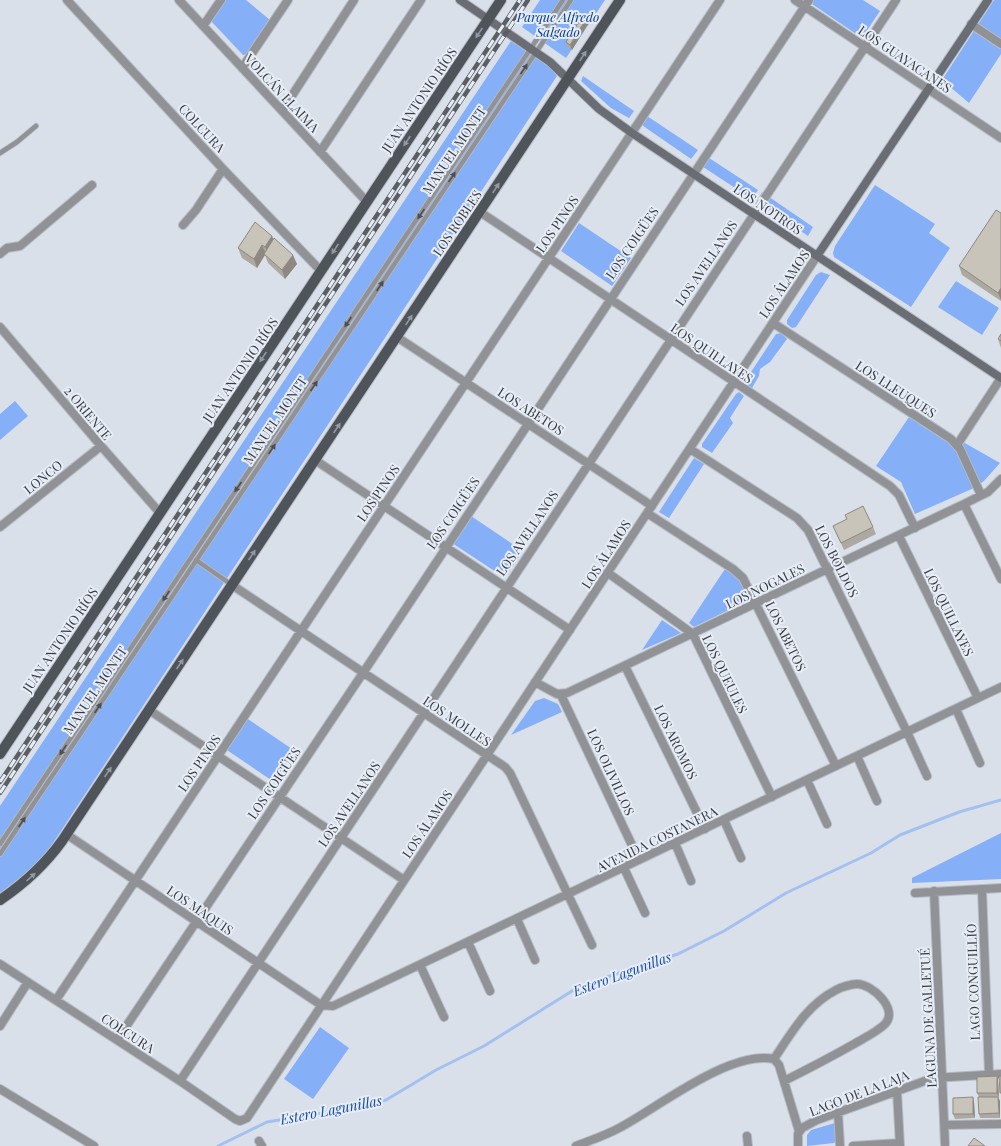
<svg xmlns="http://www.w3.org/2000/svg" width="1001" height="1146" font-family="'Playfair Display',serif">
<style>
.green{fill:#85aff7}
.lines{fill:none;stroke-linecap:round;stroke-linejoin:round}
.stream{stroke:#a3c0ef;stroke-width:3}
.lane-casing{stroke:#b6bbc4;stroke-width:6}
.street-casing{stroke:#b6bbc4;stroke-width:10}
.secondary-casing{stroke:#b6bbc4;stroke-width:10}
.primary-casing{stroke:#b6bbc4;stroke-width:12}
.lane{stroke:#909296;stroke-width:4.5}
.street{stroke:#909296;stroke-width:8}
.secondary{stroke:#6a6d73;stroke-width:8}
.primary{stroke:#4f535a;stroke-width:10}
.rail-casing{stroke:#5b5e63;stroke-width:4.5}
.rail{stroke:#e7edf7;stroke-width:3;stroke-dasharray:9;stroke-linecap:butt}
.wall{fill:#ada9a0}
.shaded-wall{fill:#8d8982}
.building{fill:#c9c4ba;stroke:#8d8982}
.oneway{fill:#9398a1}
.oneway2{fill:#4d4f53}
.labels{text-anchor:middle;stroke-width:4;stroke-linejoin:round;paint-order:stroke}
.park-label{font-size:13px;font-style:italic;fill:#043b92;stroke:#e7edf7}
.street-label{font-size:13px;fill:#37393d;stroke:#e7edf7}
.water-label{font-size:14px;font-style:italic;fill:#174ca5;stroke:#e7edf7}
</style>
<rect width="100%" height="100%" fill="#dae0ea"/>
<path class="green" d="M 223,0 L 246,0 L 270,20 L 248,54 L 243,55 L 210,20 Z
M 540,0 L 605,0 L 566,58 L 522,27 Z
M 814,0 L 863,0 L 880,11 L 862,38 L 812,4 Z
M 994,0 L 1001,0 L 1001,54 L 969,103 L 942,80 Z
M 511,41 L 549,66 L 557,76 L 53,843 L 35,866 L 0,893 L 0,806 Z
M 583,76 L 634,111 L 629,118 L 611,108 L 581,81 Z
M 641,112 L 698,150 L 691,159 L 636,121 Z
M 703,154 L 758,190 L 752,199 L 697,163 Z
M 875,185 L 935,224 L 929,233 L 950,248 L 911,307 L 834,257 L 833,253 L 835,246 Z
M 762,192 L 813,227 L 808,236 L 757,201 Z
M 579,223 L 631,258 L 612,286 L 561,251 Z
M 821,272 L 830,275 L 796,327 L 792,328 L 787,324 L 787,320 L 816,275 Z
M 956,281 L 999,308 L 982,335 L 938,307 Z
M 781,333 L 787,339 L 770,362 L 760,369 L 759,376 L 752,388 L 746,384 L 747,378 L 776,334 Z
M 739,392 L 744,396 L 730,418 L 733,423 L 712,453 L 702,447 L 702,444 L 736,394 Z
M 15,401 L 28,416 L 0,440 L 0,414 Z
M 911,414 L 955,446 L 963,442 L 1000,463 L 984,481 L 974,488 L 915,514 L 901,482 L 876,466 Z
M 694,458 L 704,464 L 669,518 L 659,512 Z
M 471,516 L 523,551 L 505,578 L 452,543 Z
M 725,569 L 736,576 L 751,599 L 694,627 L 689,623 Z
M 662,620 L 681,633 L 642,650 Z
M 544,698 L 558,704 L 562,712 L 511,735 L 535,701 Z
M 242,715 L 295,751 L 274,782 L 221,746 Z
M 1001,833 L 1001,879 L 912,883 L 912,878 Z
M 320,1027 L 349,1048 L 313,1099 L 284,1079 Z
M 835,1123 L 836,1141 L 834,1143 L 807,1146 L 807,1135 L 811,1130 Z"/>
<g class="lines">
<path class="stream" d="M 218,1146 L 267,1122 L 335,1111 L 386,1100 L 436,1070 L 484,1046 L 572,991 L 610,976 L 678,954 L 724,931 L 786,893 L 871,853 L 900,835 L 959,812 L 1001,800"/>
<g class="lane-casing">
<path id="lane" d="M 0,153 L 17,142 L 36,126
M 196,560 L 232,585
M 0,844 L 563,0
M 0,854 L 571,0"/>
</g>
<g class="street-casing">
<path id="street" d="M 67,0 L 223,169 L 321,271
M 179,0 L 367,202
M 795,0 L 1001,138
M 971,24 L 1001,44
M 203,26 L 221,0
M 242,68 L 288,0
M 282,111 L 354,0
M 320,152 L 421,0
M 480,212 L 890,486 L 899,495 L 915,528
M 183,225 L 196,210 L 223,169
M 0,254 L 7,248 L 20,246 L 92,185
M 773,323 L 951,439 L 960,449 L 981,495
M 0,327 L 101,446 L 160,513
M 397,337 L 652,506
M 957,445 L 1001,378
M 690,449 L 797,518 L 808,530 L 907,732 L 927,776
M 315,460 L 570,630
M 964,504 L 1001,579
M 647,513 L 733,569 L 743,578 L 836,766
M 0,527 L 101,446
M 899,536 L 978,698
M 608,573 L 693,634 L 772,797
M 232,585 L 505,767 L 510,773 L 592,945
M 625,666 L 705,829
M 535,682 L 557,694 L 567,693 L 964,504 L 988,492 L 1001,479
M 561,695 L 639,860
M 956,709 L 980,763
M 149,710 L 404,880
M 857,756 L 877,801
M 807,780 L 827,824
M 724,820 L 741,858
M 66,834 L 321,1005 L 333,1006 L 1001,687
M 675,843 L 691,881
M 624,868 L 645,913
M 982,889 L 989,1074
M 934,891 L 945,1144
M 915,893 L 1001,888
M 517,919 L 535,960
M 468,942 L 490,991
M 0,964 L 180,1081 L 235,1119 L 240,1121 L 247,1118 L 817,256
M 420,965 L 444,1017
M 56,1000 L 720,0
M 0,1026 L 28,982
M 117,1040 L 363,673 L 809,0
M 774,1059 C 792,1032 807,1005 836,990 C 841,987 852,984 857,984 C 872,984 899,1009 885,1024 C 877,1032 864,1038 854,1044 C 831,1057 808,1069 784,1081
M 180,1081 L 896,0
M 0,1089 L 94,1146
M 897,1091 L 900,1146
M 838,1112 L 840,1146
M 945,1125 L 1001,1124
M 747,1136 L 748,1146
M 259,1141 L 262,1146
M 576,1146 C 591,1140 607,1135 621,1127 C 660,1106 730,1050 774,1059 L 779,1065 L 799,1131
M 798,1146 L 798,1134 L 802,1128 L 817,1120 L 933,1078 L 1001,1074
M 853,1146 L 899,1143"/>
</g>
<g class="secondary-casing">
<path id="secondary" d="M 460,0 L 550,62 L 599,109 L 632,133 L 1001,378
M 817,256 L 988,0"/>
</g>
<g class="primary-casing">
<path id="primary" d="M 0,754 L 501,0
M 0,900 C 25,883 44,866 62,841 L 620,0"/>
</g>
<use href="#lane" class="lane"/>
<use href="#street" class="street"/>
<use href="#secondary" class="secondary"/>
<use href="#primary" class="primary"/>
<g class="rail-casing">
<path id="rail" d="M 0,782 L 520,0
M 0,793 L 528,0"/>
</g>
<use href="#rail" class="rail"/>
</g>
<path class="wall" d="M 590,21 L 572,50 L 567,47 L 566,42 Z
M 1001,213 L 1001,301 L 962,275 L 959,266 Z
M 274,239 L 297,264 L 285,279 L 268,263 L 265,255 L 257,268 L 242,258 L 238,248 Z
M 1001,334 L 1001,348 L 998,339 Z
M 845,515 L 873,527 L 876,534 L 844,550 L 833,526 L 847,520 Z
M 997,1076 L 998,1081 L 999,1097 L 998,1097 L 1000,1101 L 1000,1118 L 980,1118 L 979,1114 L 979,1097 L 977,1093 Z
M 973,1097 L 974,1102 L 975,1118 L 955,1119 L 953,1114 Z"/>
<path class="shaded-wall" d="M 588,16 L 590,21 L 572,50 L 570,45 Z
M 272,236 L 276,245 L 269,256 L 265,247 Z
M 262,245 L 266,254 L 264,254 L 265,255 L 257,268 L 254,259 Z
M 293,255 L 297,264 L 285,279 L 282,270 Z
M 1001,288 L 1001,300 L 998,293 Z
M 997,1076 L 998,1081 L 999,1097 L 997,1093 Z
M 973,1097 L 974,1102 L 975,1118 L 973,1114 Z
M 998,1097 L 1000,1101 L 1000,1118 L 999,1113 Z"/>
<path class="building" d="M 584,14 L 588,16 L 570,45 L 566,42 Z
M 996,210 L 1001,213 L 1001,288 L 998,293 L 959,266 Z
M 255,222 L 272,236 L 265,247 L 262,245 L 254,259 L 238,248 Z
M 274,238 L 293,255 L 282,270 L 264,254 Z
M 1001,334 L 1001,341 L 998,339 Z
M 863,506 L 873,527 L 841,543 L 833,526 L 847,519 L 845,515 Z
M 997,1076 L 997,1093 L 977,1093 L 977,1077 Z
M 999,1076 L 1001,1076 L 1001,1093 L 1000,1093 Z
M 973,1097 L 973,1114 L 953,1114 L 953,1098 Z
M 978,1097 L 998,1097 L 999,1113 L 979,1114 Z
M 974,1138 L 985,1146 L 968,1146 Z"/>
<defs><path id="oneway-solid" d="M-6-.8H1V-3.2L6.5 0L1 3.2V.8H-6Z"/></defs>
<g class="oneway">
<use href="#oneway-solid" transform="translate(479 33) rotate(124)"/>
<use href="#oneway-solid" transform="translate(583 56) rotate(-57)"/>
<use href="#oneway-solid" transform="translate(407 141) rotate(124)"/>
<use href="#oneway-solid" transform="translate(496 188) rotate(-57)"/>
<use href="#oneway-solid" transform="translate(335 249) rotate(124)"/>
<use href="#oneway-solid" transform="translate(409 320) rotate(-56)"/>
<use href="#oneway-solid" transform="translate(263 357) rotate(124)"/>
<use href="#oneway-solid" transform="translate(337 428) rotate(-56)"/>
<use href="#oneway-solid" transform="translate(252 555) rotate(-56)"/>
<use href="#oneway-solid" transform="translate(180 664) rotate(-56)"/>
<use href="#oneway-solid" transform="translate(108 772) rotate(-56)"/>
<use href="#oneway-solid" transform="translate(31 877) rotate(-42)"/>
</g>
<g class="oneway2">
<use href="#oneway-solid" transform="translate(524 69) rotate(-56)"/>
<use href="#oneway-solid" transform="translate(452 177) rotate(-56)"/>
<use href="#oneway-solid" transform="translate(421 214) rotate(124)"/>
<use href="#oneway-solid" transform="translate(380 286) rotate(-56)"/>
<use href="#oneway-solid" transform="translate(348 322) rotate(124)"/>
<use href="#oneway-solid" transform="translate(314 386) rotate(-56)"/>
<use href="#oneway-solid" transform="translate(272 449) rotate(-56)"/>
<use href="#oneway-solid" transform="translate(238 487) rotate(124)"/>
<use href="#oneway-solid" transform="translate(166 596) rotate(124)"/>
<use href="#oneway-solid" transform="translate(98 708) rotate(-56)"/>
<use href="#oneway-solid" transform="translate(63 750) rotate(124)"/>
<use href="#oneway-solid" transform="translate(22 822) rotate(-56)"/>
</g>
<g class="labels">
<g class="park-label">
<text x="558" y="22">Parque Alfredo<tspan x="558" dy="15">Salgado</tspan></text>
</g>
<g class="street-label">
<text transform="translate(905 59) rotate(34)" y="5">LOS GUAYACANES</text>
<text transform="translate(282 93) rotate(47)" y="5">VOLCÁN LLAIMA</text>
<text transform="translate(419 100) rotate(-56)" y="5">JUAN ANTONIO RÍOS</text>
<text transform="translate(202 128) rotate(47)" y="5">COLCURA</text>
<text transform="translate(454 150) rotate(-56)" y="5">MANUEL MONTT</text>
<text transform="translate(768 209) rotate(34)" y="5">LOS NOTROS</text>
<text transform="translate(457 223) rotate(-56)" y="5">LOS ROBLES</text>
<text transform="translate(557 224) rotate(-56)" y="5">LOS PINOS</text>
<text transform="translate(632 243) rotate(-56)" y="5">LOS COIGÜES</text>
<text transform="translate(706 263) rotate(-56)" y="5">LOS AVELLANOS</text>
<text transform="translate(784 284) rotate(-56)" y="5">LOS ÁLAMOS</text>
<text transform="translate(712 353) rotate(34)" y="5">LOS QUILLAYES</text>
<text transform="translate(240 370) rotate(-56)" y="5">JUAN ANTONIO RÍOS</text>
<text transform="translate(896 389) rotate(33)" y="5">LOS LLEUQUES</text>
<text transform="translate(531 411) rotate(33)" y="5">LOS ABETOS</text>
<text transform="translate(88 413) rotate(50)" y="5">2 ORIENTE</text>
<text transform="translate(275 420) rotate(-56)" y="5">MANUEL MONTT</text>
<text transform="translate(43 477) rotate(-39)" y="5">LONCO</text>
<text transform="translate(378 493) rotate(-56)" y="5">LOS PINOS</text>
<text transform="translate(453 513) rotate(-56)" y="5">LOS COIGÜES</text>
<text transform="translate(527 533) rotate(-56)" y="5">LOS AVELLANOS</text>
<text transform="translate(606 554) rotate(-57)" y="5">LOS ÁLAMOS</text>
<text transform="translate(837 561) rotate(63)" y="5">LOS BOLDOS</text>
<text transform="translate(765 586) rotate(-26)" y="5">LOS NOGALES</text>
<text transform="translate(949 612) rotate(64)" y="5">LOS QUILLAYES</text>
<text transform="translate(786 636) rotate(64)" y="5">LOS ABETOS</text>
<text transform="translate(60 640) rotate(-56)" y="5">JUAN ANTONIO RÍOS</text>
<text transform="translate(725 674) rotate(64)" y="5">LOS QUEULES</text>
<text transform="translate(95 690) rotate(-56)" y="5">MANUEL MONTT</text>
<text transform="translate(457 721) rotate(34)" y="5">LOS MOLLES</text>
<text transform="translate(676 742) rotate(64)" y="5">LOS AROMOS</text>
<text transform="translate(199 763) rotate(-56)" y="5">LOS PINOS</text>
<text transform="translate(611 772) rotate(65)" y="5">LOS OLIVILLOS</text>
<text transform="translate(274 783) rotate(-56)" y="5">LOS COIGÜES</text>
<text transform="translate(349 804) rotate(-56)" y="5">LOS AVELLANOS</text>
<text transform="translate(427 824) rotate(-56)" y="5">LOS ÁLAMOS</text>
<text transform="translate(657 839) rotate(-26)" y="5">AVENIDA COSTANERA</text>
<text transform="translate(200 910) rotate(34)" y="5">LOS MAQUIS</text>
<text transform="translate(973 982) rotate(-92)" y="5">LAGO CONGUILLÍO</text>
<text transform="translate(928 1018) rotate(-93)" y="5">LAGUNA DE GALLETUÉ</text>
<text transform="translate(128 1033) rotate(33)" y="5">COLCURA</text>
<text transform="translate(859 1093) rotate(-21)" y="5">LAGO DE LA LAJA</text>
</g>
<g class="water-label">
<text transform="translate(622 974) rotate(-20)" y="5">Estero Lagunillas</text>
<text transform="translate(331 1110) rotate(-11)" y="5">Estero Lagunillas</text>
</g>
</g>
</svg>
